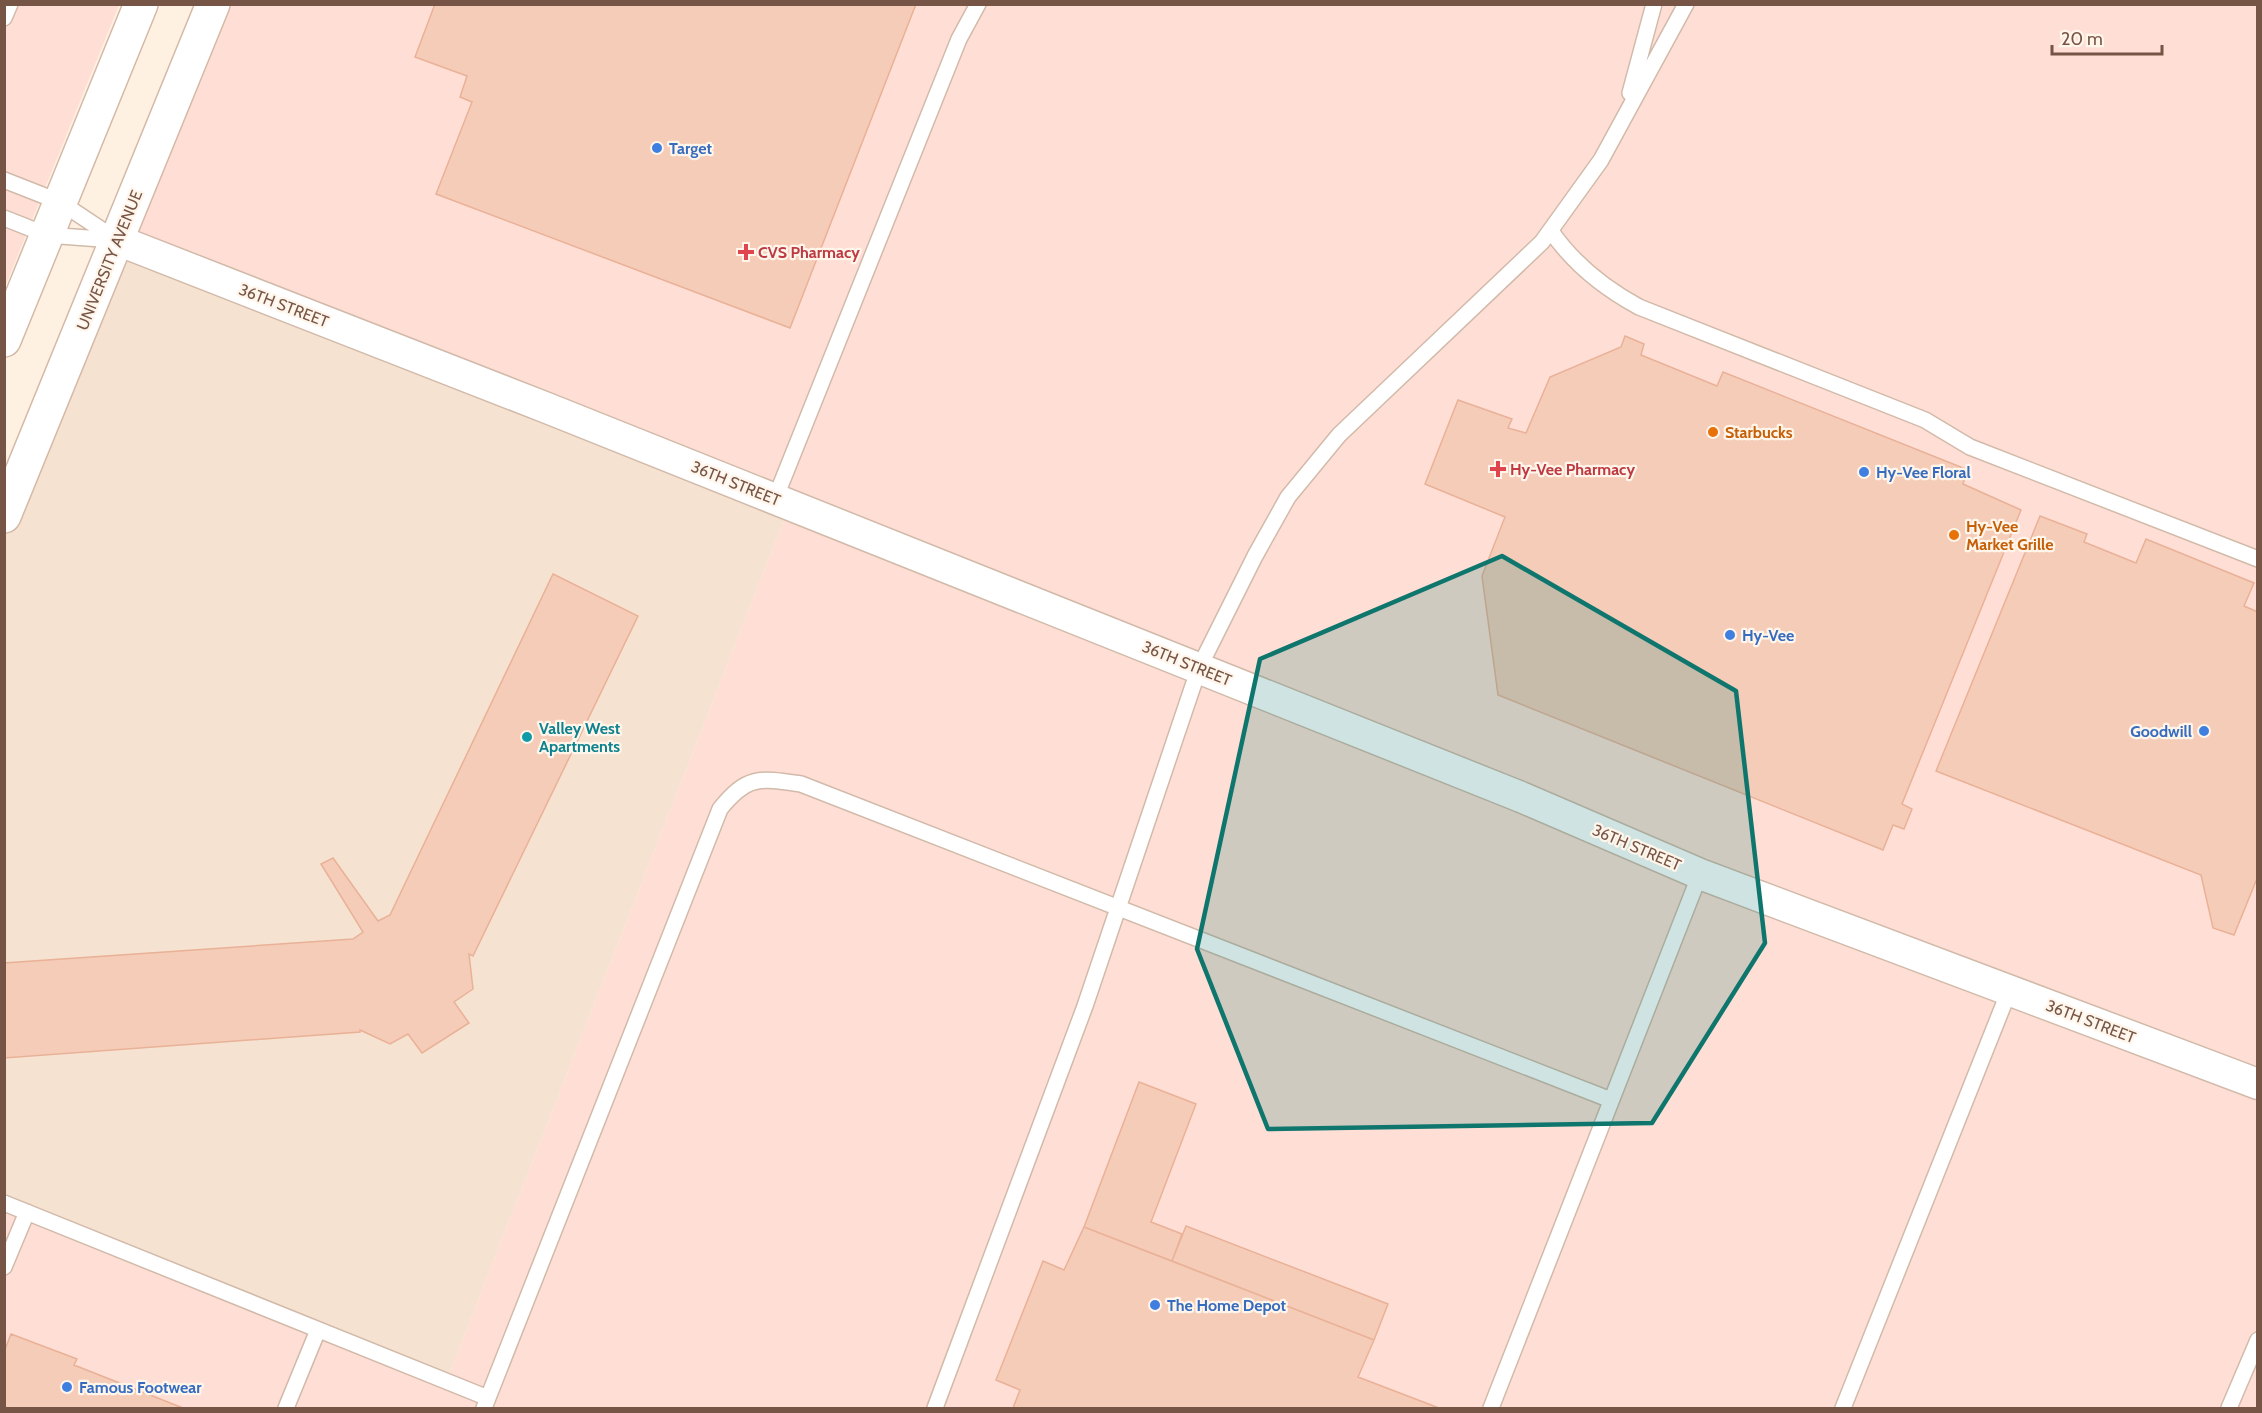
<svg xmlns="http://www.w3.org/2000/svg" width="2262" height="1413" font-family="Cabin,sans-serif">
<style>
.residential{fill:#f6e2d0}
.commercial{fill:#ffdfd5}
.building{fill:#f5ccb8;stroke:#e9b197;stroke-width:1.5}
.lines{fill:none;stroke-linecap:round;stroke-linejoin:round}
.lane-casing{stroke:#d2baaa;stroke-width:18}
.street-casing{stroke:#d2baaa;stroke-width:33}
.secondary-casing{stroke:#d5b9a7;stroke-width:36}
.lane{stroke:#fff;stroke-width:15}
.street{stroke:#fff;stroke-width:30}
.secondary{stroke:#fff;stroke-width:33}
.marked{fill:#0f766e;fill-opacity:0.2;stroke:#0f766e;stroke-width:4.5;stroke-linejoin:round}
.shop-dot{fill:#3f7fe0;stroke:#fff5ea;stroke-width:2}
.health-dot{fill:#e0444e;stroke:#fff5ea;stroke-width:2}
.food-dot{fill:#e8710a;stroke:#fff5ea;stroke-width:2}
.culture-dot{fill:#0f9aa8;stroke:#fff5ea;stroke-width:2}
.labels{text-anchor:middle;stroke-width:4.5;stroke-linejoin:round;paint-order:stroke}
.shop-label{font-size:16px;font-weight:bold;fill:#366cbe;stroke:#fff5ea;text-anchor:start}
.health-label{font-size:16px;font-weight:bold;fill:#be3a42;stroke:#fff5ea;text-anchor:start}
.street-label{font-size:16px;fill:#775546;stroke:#fff5ea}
.food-label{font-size:16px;font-weight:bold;fill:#c56008;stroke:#fff5ea;text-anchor:start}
.culture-label{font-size:16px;font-weight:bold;fill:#0d838f;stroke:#fff5ea;text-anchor:start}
</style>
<rect width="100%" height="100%" fill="#fef1e2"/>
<path class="residential" d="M 117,240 L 790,505 L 447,1380 L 5,1203 L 4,516 Z"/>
<path class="commercial" d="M 5,5 L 119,5 L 5,287 Z
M 213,5 L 2257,5 L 2257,1408 L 5,1408 L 4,1203 L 447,1380 L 790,505 L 117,240 Z"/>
<path class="building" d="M 435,4 L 916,4 L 790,328 L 436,194 L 472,102 L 460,97 L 467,76 L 415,57 Z
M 1625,336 L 1644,344 L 1641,355 L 1717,386 L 1723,372 L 1968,470 L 1963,484 L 2021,510 L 1902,804 L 1912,809 L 1904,829 L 1893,825 L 1883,850 L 1498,695 L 1482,576 L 1505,517 L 1425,484 L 1458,400 L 1512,419 L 1508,428 L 1526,433 L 1550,377 L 1621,347 Z
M 2040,516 L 2087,534 L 2084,542 L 2136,563 L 2146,539 L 2254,583 L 2244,606 L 2258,612 L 2258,876 L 2234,935 L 2213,928 L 2201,875 L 1936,771 Z
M 553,574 L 638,616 L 473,956 L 469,954 L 473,989 L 454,1002 L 469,1023 L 422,1053 L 408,1034 L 390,1044 L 360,1030 L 360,1032 L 4,1058 L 4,963 L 353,939 L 363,932 L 321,864 L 333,858 L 378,921 L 390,915 Z
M 1139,1082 L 1196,1104 L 1151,1222 L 1182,1234 L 1172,1261 L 1084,1227 Z
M 1186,1226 L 1388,1304 L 1374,1340 L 1172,1261 Z
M 1084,1227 L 1374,1340 L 1358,1377 L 1439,1408 L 1013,1408 L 1020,1390 L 996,1380 L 1043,1261 L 1064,1270 Z
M 11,1334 L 77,1359 L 74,1365 L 183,1408 L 4,1408 L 4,1352 Z"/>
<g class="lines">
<g class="lane-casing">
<path id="lane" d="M 4,18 L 10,4
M 1630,93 L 1654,4
M 4,180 L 60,202 L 117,240
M 4,218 L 47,235 L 114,240
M 1551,231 C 1573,263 1604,288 1639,307 L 1925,420 L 1970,447 L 2258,559
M 775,499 L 959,39 L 978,4
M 4,1203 L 488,1398
M 4,1267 L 27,1212
M 286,1408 L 318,1330
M 484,1408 L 720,809 C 747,775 760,778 801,784 L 1611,1100
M 935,1408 L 1085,1006 L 1199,668 L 1255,556 L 1288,497 L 1339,435 L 1542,242 L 1601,160 L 1686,4
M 1491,1408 L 1700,874
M 1843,1408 L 2009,991
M 2229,1408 L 2258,1340"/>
</g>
<g class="street-casing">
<path id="street" d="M 117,240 L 547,408 L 1521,797 L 1700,874 L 2258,1084"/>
</g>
<g class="secondary-casing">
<path id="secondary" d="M 4,340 L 141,4
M 4,516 L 213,4"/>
</g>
<use href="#lane" class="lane"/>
<use href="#street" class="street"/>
<use href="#secondary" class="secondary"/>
</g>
<path class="marked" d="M 1502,556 L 1736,691 L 1765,943 L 1652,1123 L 1268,1129 L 1197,949 L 1260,659 Z"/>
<g class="shop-dot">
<circle cx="657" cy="148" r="6"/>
<circle cx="1864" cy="472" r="6"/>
<circle cx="1730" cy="635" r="6"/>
<circle cx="2204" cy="731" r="6"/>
<circle cx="1155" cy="1305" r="6"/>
<circle cx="67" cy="1387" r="6"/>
</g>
<g class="health-dot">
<path d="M743 243h6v6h6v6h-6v6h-6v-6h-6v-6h6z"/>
<path d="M1495 460h6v6h6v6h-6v6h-6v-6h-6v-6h6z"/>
</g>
<g class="food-dot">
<circle cx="1713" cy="432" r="6"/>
<circle cx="1954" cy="535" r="6"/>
</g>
<circle class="culture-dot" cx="527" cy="737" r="6"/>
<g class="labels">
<g class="shop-label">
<text x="669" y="154">Target</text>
<text x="1876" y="478">Hy-Vee Floral</text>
<text x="1742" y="641">Hy-Vee</text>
<text x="2192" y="737" text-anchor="end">Goodwill</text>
<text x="1167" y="1311">The Home Depot</text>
<text x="79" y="1393">Famous Footwear</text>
</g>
<g class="health-label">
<text x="758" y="258">CVS Pharmacy</text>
<text x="1510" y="475">Hy-Vee Pharmacy</text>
</g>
<g class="street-label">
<text transform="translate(109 260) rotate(-68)" y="6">UNIVERSITY AVENUE</text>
<text transform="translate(284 305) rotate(21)" y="6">36TH STREET</text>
<text transform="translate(736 483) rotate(22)" y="6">36TH STREET</text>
<text transform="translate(1187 663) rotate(22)" y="6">36TH STREET</text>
<text transform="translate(1637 847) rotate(23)" y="6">36TH STREET</text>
<text transform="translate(2091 1021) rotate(21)" y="6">36TH STREET</text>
</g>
<g class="food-label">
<text x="1725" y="438">Starbucks</text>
<text x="1966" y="532">Hy-Vee<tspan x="1966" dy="18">Market Grille</tspan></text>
</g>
<g class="culture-label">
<text x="539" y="734">Valley West<tspan x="539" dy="18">Apartments</tspan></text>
</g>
</g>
<rect width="2262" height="1413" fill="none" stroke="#775546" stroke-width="12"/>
<path d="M2052 45v9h110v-9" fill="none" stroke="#775546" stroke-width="3"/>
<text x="2061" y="45" font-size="18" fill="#775546" stroke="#fff5ea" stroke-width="4.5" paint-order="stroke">20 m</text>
</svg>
